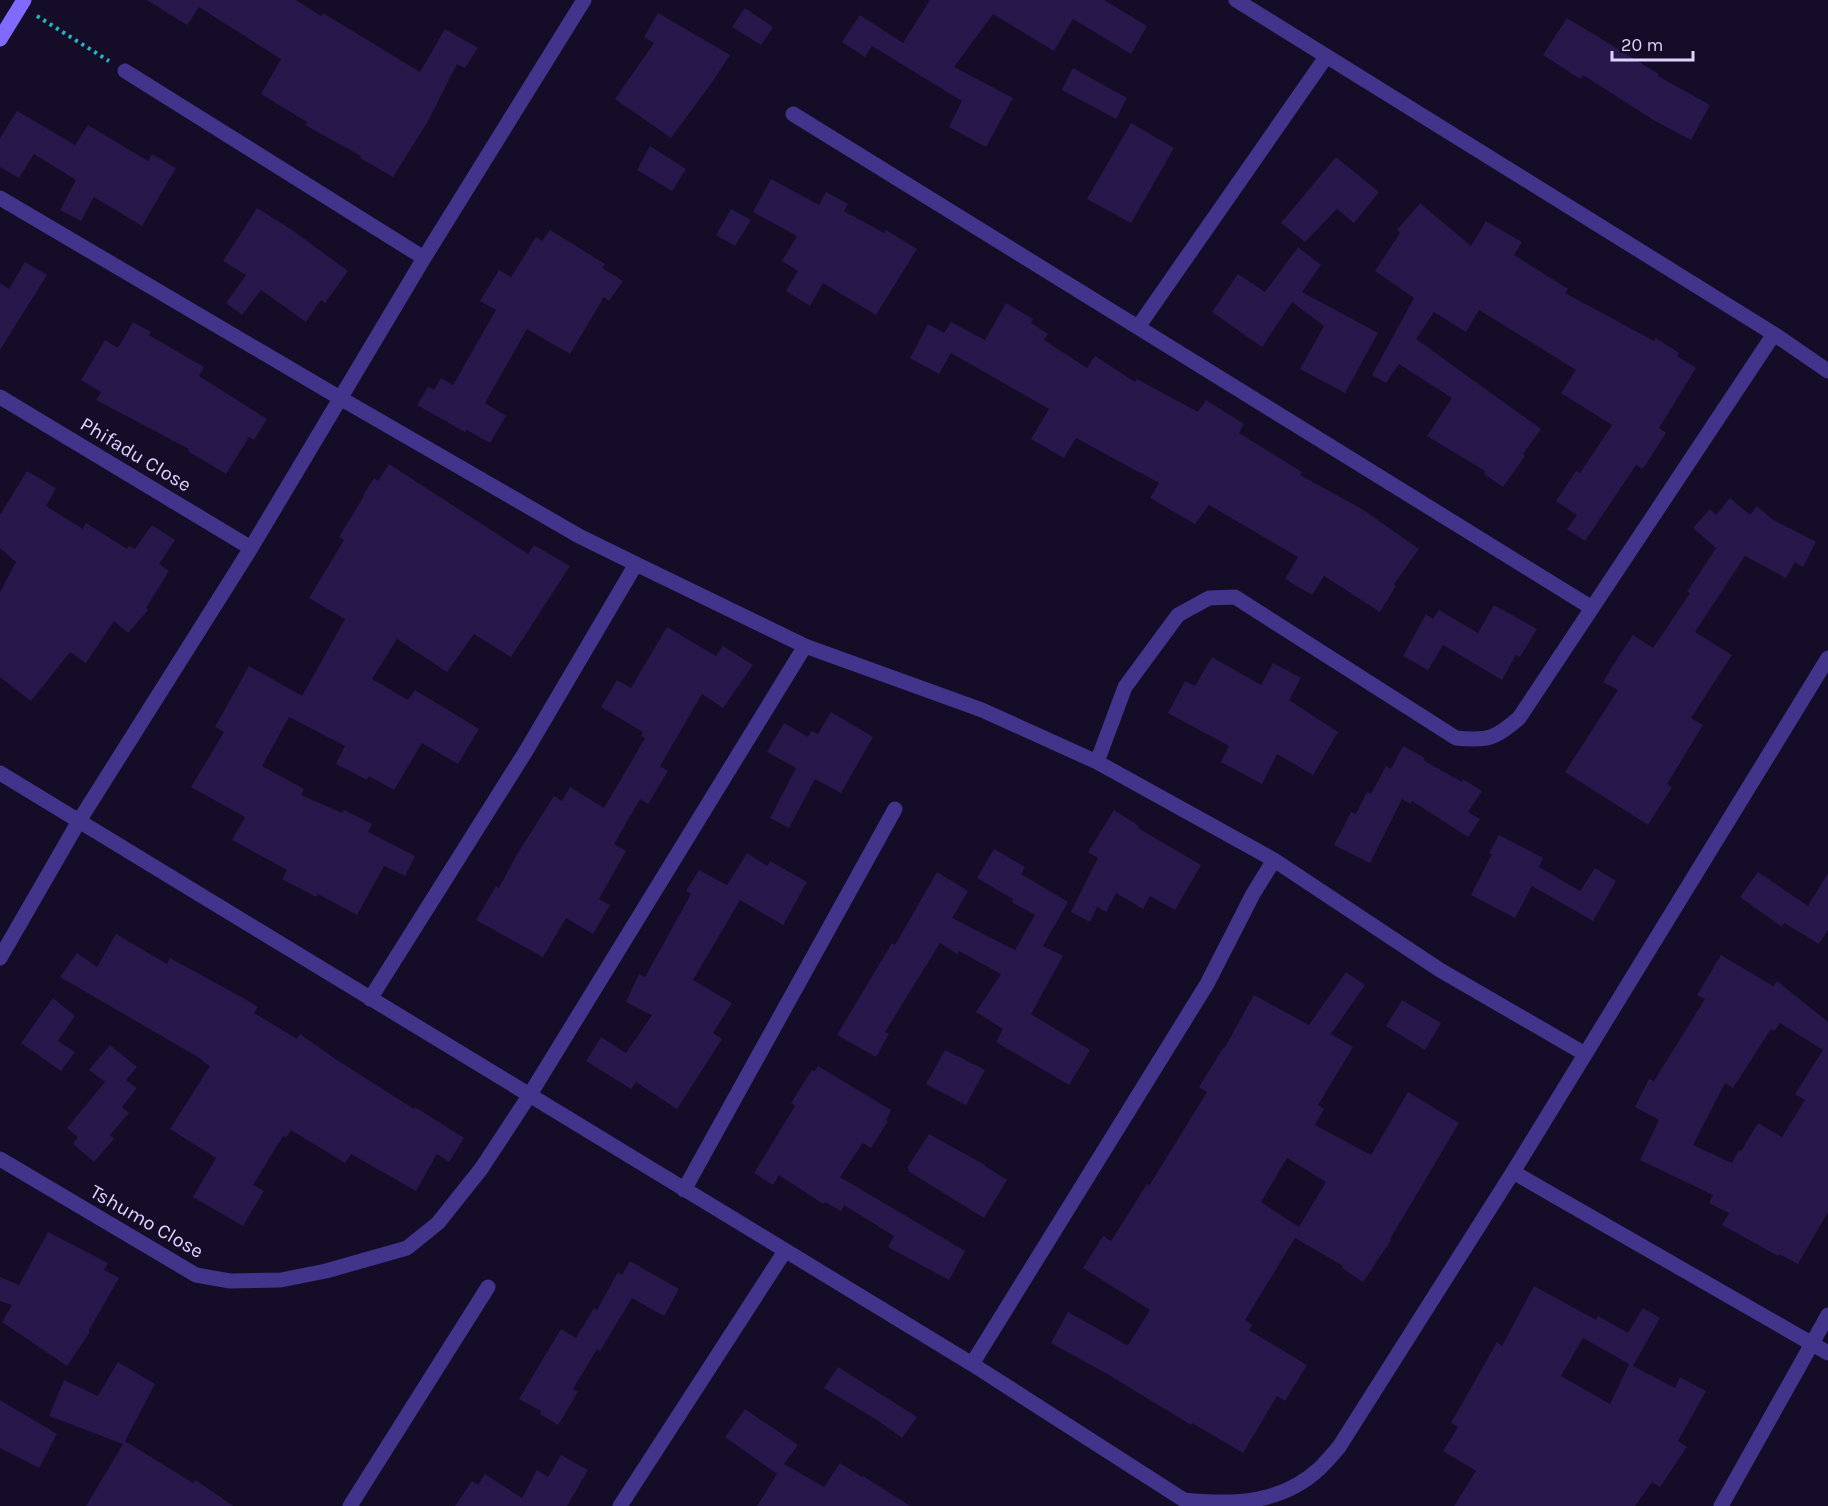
<svg xmlns="http://www.w3.org/2000/svg" width="1828" height="1506" font-family="Karla,sans-serif">
<style>
.building{fill:#28174a;fill-rule:evenodd}
.lines{fill:none;stroke-linecap:round;stroke-linejoin:round}
.path{stroke:#22b8c4;stroke-width:4;stroke-dasharray:3 4.5;stroke-linecap:butt}
.street{stroke:#42338b;stroke-width:15}
.secondary{stroke:#816aff;stroke-width:15}
.labels{text-anchor:middle;stroke-width:4.5;stroke-linejoin:round;paint-order:stroke}
.street-label{font-size:20px;fill:#ded3ff;stroke:#150c27}
</style>
<rect width="100%" height="100%" fill="#150c27"/>
<path class="building" d="M 147,0 L 296,0 L 321,16 L 323,13 L 420,72 L 445,29 L 478,48 L 465,68 L 457,64 L 427,123 L 393,177 L 360,158 L 361,156 L 305,125 L 307,122 L 261,94 L 281,59 L 199,7 L 187,25 Z
M 930,0 L 1104,0 L 1147,26 L 1131,54 L 1073,19 L 1054,51 L 993,14 L 954,67 L 1013,98 L 986,147 L 949,127 L 962,101 L 872,46 L 865,57 L 842,42 L 860,15 L 903,43 Z
M 745,8 L 773,27 L 761,45 L 732,27 Z
M 658,13 L 730,55 L 713,81 L 671,138 L 615,99 L 654,43 L 644,37 Z
M 1567,18 L 1659,74 L 1658,76 L 1710,105 L 1691,140 L 1655,121 L 1583,75 L 1580,79 L 1543,55 Z
M 1073,68 L 1127,98 L 1116,119 L 1062,90 Z
M 17,111 L 75,145 L 88,125 L 148,161 L 152,154 L 176,168 L 142,226 L 94,197 L 81,221 L 60,210 L 76,180 L 34,154 L 19,178 L 0,167 L 0,138 Z
M 1131,123 L 1174,148 L 1131,223 L 1087,199 Z
M 650,146 L 686,169 L 672,191 L 637,170 Z
M 1336,157 L 1379,192 L 1354,223 L 1337,209 L 1305,242 L 1281,223 Z
M 771,179 L 819,205 L 826,192 L 848,204 L 844,211 L 884,233 L 886,230 L 917,249 L 876,315 L 823,283 L 810,306 L 786,291 L 798,271 L 782,261 L 797,236 L 753,212 Z
M 1420,203 L 1471,246 L 1486,221 L 1522,242 L 1514,255 L 1568,289 L 1565,293 L 1654,341 L 1656,338 L 1679,353 L 1677,356 L 1696,368 L 1659,428 L 1666,433 L 1643,469 L 1636,465 L 1585,541 L 1567,529 L 1577,515 L 1556,501 L 1576,471 L 1580,473 L 1612,425 L 1561,393 L 1576,370 L 1479,310 L 1466,332 L 1434,312 L 1416,339 L 1541,429 L 1523,454 L 1525,456 L 1503,487 L 1484,474 L 1485,471 L 1427,436 L 1452,398 L 1399,364 L 1386,383 L 1372,375 L 1414,298 L 1375,271 L 1400,233 L 1397,230 Z
M 257,208 L 292,230 L 348,271 L 325,303 L 321,300 L 306,322 L 261,290 L 242,315 L 226,303 L 246,275 L 223,261 Z
M 731,209 L 751,220 L 735,246 L 716,235 Z
M 550,230 L 605,264 L 602,268 L 623,281 L 609,301 L 604,297 L 570,354 L 527,329 L 485,403 L 506,416 L 490,443 L 467,430 L 465,432 L 417,405 L 428,387 L 434,390 L 441,378 L 453,385 L 496,310 L 480,301 L 499,270 L 511,277 L 536,237 L 542,241 Z
M 1298,247 L 1321,265 L 1302,292 L 1378,333 L 1345,393 L 1300,369 L 1324,326 L 1292,302 L 1262,347 L 1212,312 L 1238,274 L 1265,292 Z
M 25,262 L 47,275 L 0,350 L 0,283 L 9,289 Z
M 1006,303 L 1033,319 L 1031,323 L 1048,334 L 1044,340 L 1087,368 L 1095,356 L 1135,382 L 1137,379 L 1198,412 L 1206,400 L 1244,424 L 1239,433 L 1302,472 L 1300,475 L 1362,509 L 1419,549 L 1394,584 L 1396,586 L 1380,612 L 1324,576 L 1312,595 L 1285,579 L 1298,557 L 1209,505 L 1195,524 L 1150,498 L 1159,483 L 1076,438 L 1064,458 L 1031,439 L 1049,409 L 951,353 L 939,374 L 910,358 L 928,324 L 944,333 L 951,322 L 985,340 Z
M 133,322 L 151,332 L 149,335 L 204,367 L 199,376 L 267,419 L 254,440 L 249,437 L 226,474 L 188,451 L 189,449 L 96,400 L 101,392 L 81,380 L 105,340 L 118,348 Z
M 389,464 L 528,554 L 534,545 L 570,566 L 511,657 L 474,634 L 447,672 L 397,639 L 372,679 L 408,700 L 415,690 L 479,729 L 458,764 L 422,743 L 394,790 L 369,776 L 367,780 L 336,764 L 345,746 L 289,717 L 262,766 L 304,789 L 301,795 L 342,813 L 344,810 L 372,824 L 368,832 L 415,856 L 405,876 L 384,866 L 357,915 L 318,894 L 316,897 L 282,879 L 287,870 L 232,840 L 245,817 L 191,787 L 224,732 L 215,727 L 249,666 L 302,696 L 345,619 L 309,598 L 344,540 L 339,537 L 364,496 L 363,495 L 374,478 L 378,481 Z
M 27,471 L 56,488 L 46,506 L 83,529 L 86,523 L 127,549 L 129,546 L 135,549 L 152,525 L 175,540 L 159,564 L 169,571 L 146,608 L 148,610 L 128,633 L 114,621 L 86,663 L 70,652 L 31,701 L 0,677 L 0,592 L 16,562 L 0,548 L 0,515 Z
M 1730,498 L 1750,515 L 1757,506 L 1772,519 L 1816,542 L 1803,567 L 1795,562 L 1786,578 L 1745,556 L 1695,632 L 1732,655 L 1691,718 L 1703,725 L 1667,784 L 1672,787 L 1648,825 L 1565,772 L 1618,690 L 1603,682 L 1619,656 L 1633,635 L 1653,648 L 1690,593 L 1687,592 L 1716,548 L 1693,528 L 1710,509 L 1716,515 Z
M 1494,605 L 1537,629 L 1520,657 L 1516,655 L 1502,680 L 1443,645 L 1428,670 L 1403,656 L 1426,614 L 1433,619 L 1439,610 L 1478,633 Z
M 667,627 L 716,656 L 723,646 L 753,665 L 723,708 L 702,694 L 660,766 L 668,771 L 648,804 L 640,799 L 614,844 L 626,851 L 599,899 L 610,905 L 593,934 L 566,918 L 543,957 L 476,920 L 496,886 L 499,888 L 516,856 L 554,796 L 562,801 L 570,787 L 604,808 L 645,738 L 641,736 L 643,732 L 601,707 L 617,680 L 631,688 Z
M 1212,657 L 1261,685 L 1273,663 L 1301,678 L 1289,700 L 1338,732 L 1313,775 L 1277,754 L 1262,784 L 1221,762 L 1229,746 L 1168,713 L 1185,681 L 1195,686 Z
M 831,712 L 873,737 L 841,793 L 815,779 L 789,828 L 770,818 L 796,768 L 767,752 L 784,723 L 808,737 L 811,731 L 818,734 Z
M 1403,746 L 1425,758 L 1423,760 L 1462,782 L 1463,779 L 1482,791 L 1468,812 L 1480,819 L 1468,837 L 1412,801 L 1410,804 L 1402,799 L 1370,863 L 1334,845 L 1351,812 L 1356,814 L 1367,792 L 1371,794 L 1386,766 L 1391,769 Z
M 1114,810 L 1139,826 L 1138,828 L 1201,865 L 1175,910 L 1150,896 L 1143,909 L 1116,893 L 1106,912 L 1097,907 L 1090,922 L 1071,912 L 1098,858 L 1088,852 Z
M 1499,835 L 1543,858 L 1539,867 L 1580,891 L 1595,868 L 1616,881 L 1593,921 L 1532,886 L 1515,918 L 1471,895 L 1492,854 L 1489,853 Z
M 994,849 L 1025,867 L 1021,874 L 1068,902 L 1043,946 L 1063,956 L 1031,1014 L 1090,1050 L 1069,1085 L 996,1042 L 1003,1029 L 976,1012 L 1001,974 L 959,951 L 957,954 L 940,943 L 885,1032 L 889,1034 L 876,1057 L 837,1035 L 892,943 L 895,945 L 937,872 L 968,891 L 952,918 L 1015,950 L 1035,915 L 1012,902 L 1013,899 L 977,878 Z
M 747,853 L 767,866 L 770,861 L 807,882 L 783,925 L 740,900 L 693,980 L 732,1003 L 713,1033 L 722,1039 L 677,1109 L 636,1082 L 631,1089 L 586,1061 L 601,1037 L 626,1053 L 652,1015 L 626,1002 L 639,974 L 645,977 L 691,894 L 686,891 L 699,870 L 727,885 Z
M 1758,872 L 1808,906 L 1828,873 L 1828,930 L 1819,944 L 1784,923 L 1782,927 L 1740,897 Z
M 116,934 L 167,964 L 170,958 L 245,999 L 258,1007 L 254,1013 L 297,1039 L 300,1034 L 337,1060 L 414,1109 L 415,1107 L 464,1138 L 449,1162 L 437,1154 L 416,1191 L 351,1154 L 345,1163 L 291,1130 L 286,1138 L 283,1136 L 253,1185 L 264,1191 L 243,1226 L 193,1197 L 216,1158 L 170,1129 L 210,1066 L 202,1061 L 203,1060 L 60,977 L 77,953 L 97,967 Z
M 1721,955 L 1773,986 L 1777,981 L 1828,1022 L 1828,1212 L 1798,1264 L 1779,1254 L 1778,1256 L 1722,1225 L 1729,1213 L 1709,1203 L 1713,1195 L 1640,1160 L 1659,1120 L 1635,1107 L 1649,1079 L 1654,1081 L 1705,999 L 1697,995 ZM 1780,1023 L 1823,1050 L 1795,1094 L 1805,1100 L 1782,1137 L 1758,1123 L 1741,1151 L 1739,1150 L 1732,1163 L 1693,1145 L 1725,1083 L 1733,1088 L 1771,1029 L 1774,1031 Z
M 1346,972 L 1365,985 L 1331,1034 L 1353,1047 L 1318,1105 L 1324,1109 L 1315,1125 L 1371,1155 L 1408,1092 L 1459,1123 L 1390,1239 L 1391,1240 L 1363,1282 L 1342,1268 L 1343,1266 L 1295,1238 L 1245,1320 L 1252,1325 L 1249,1330 L 1307,1365 L 1285,1401 L 1277,1396 L 1243,1453 L 1192,1423 L 1191,1425 L 1109,1375 L 1051,1343 L 1068,1312 L 1127,1345 L 1129,1344 L 1150,1310 L 1083,1268 L 1103,1236 L 1111,1241 L 1147,1184 L 1149,1186 L 1207,1092 L 1199,1087 L 1223,1048 L 1224,1049 L 1254,995 L 1309,1025 ZM 1287,1158 L 1326,1182 L 1299,1227 L 1261,1202 Z
M 53,998 L 75,1016 L 58,1041 L 75,1052 L 61,1071 L 21,1043 Z
M 1402,1000 L 1441,1023 L 1425,1050 L 1386,1026 Z
M 110,1045 L 137,1067 L 126,1080 L 137,1088 L 122,1107 L 129,1113 L 110,1135 L 114,1139 L 94,1162 L 73,1144 L 78,1137 L 67,1128 L 105,1082 L 89,1070 Z
M 945,1050 L 985,1070 L 966,1105 L 926,1084 Z
M 818,1066 L 891,1110 L 886,1120 L 888,1121 L 871,1148 L 863,1143 L 840,1177 L 965,1251 L 949,1280 L 888,1247 L 894,1236 L 844,1205 L 841,1211 L 825,1202 L 823,1204 L 779,1175 L 773,1185 L 754,1173 L 795,1106 L 791,1103 L 812,1070 L 815,1071 Z
M 929,1134 L 985,1165 L 985,1166 L 1007,1180 L 984,1218 L 908,1171 L 909,1169 L 907,1168 Z
M 48,1232 L 108,1263 L 104,1270 L 119,1278 L 89,1330 L 89,1333 L 67,1366 L 2,1322 L 12,1305 L 0,1301 L 0,1277 L 19,1285 Z
M 630,1261 L 679,1289 L 664,1316 L 632,1298 L 600,1351 L 597,1349 L 573,1389 L 578,1392 L 558,1425 L 540,1414 L 541,1411 L 519,1399 L 561,1329 L 576,1338 L 594,1308 L 597,1310 L 618,1272 L 622,1275 Z
M 1534,1286 L 1596,1320 L 1598,1316 L 1628,1333 L 1643,1308 L 1660,1318 L 1633,1366 L 1675,1388 L 1680,1377 L 1706,1391 L 1678,1441 L 1687,1447 L 1660,1487 L 1652,1482 L 1635,1506 L 1454,1506 L 1476,1471 L 1443,1451 L 1458,1427 L 1451,1423 L 1497,1342 L 1502,1346 ZM 1583,1338 L 1629,1364 L 1610,1404 L 1561,1376 Z
M 118,1362 L 155,1384 L 125,1441 L 193,1483 L 196,1480 L 233,1506 L 86,1506 L 123,1444 L 49,1416 L 64,1380 L 98,1396 Z
M 838,1367 L 917,1417 L 902,1438 L 877,1420 L 824,1388 Z
M 0,1400 L 57,1434 L 39,1468 L 0,1448 Z
M 745,1409 L 798,1445 L 784,1464 L 824,1487 L 840,1463 L 862,1477 L 863,1476 L 910,1506 L 757,1506 L 777,1474 L 725,1437 Z
M 561,1455 L 588,1470 L 567,1506 L 455,1506 L 472,1481 L 478,1485 L 485,1474 L 522,1498 L 537,1470 L 548,1477 Z"/>
<g class="lines">
<path class="path" d="M 37,16 L 109,61"/>
<path class="street" d="M 1236,0 L 1774,334 L 1828,371
M 125,71 L 424,258
M 793,114 L 1592,608
M 0,198 L 340,398 L 579,536 L 636,564 L 526,751 L 370,999
M 1138,327 L 1326,57
M 0,397 L 251,548
M 636,564 L 805,646 L 982,710 L 1097,762
M 0,773 L 972,1364 L 1184,1500 C 1233,1505 1282,1504 1320,1468 C 1327,1461 1333,1454 1339,1447 L 1513,1172 L 1828,658
M 1274,860 L 1097,762 L 1125,687 L 1178,615 L 1209,598 L 1235,597 L 1456,738 C 1488,741 1495,739 1519,718 L 1774,334
M 0,958 L 79,821 L 251,548 L 424,258 L 584,0
M 0,1159 L 196,1275 L 230,1281 L 281,1280 L 326,1271 L 407,1248 L 438,1223 L 481,1169 L 529,1096 L 805,646
M 1513,1172 L 1828,1353
M 684,1190 L 895,809
M 972,1364 L 1207,984 L 1253,894 L 1274,860 L 1440,970 L 1585,1054
M 350,1506 L 488,1287
M 620,1506 L 785,1251
M 1721,1506 L 1828,1315"/>
<path class="secondary" d="M 0,39 L 24,0"/>
</g>
<g class="labels">
<g class="street-label">
<text transform="translate(136 454) rotate(31)" y="7">Phifadu Close</text>
<text transform="translate(147 1221) rotate(30)" y="7">Tshumo Close</text>
</g>
</g>
<path d="M1612 51v9h81v-9" fill="none" stroke="#ded3ff" stroke-width="3"/>
<text x="1621" y="51" font-size="18" fill="#ded3ff" stroke="#150c27" stroke-width="4.5" paint-order="stroke">20 m</text>
</svg>
